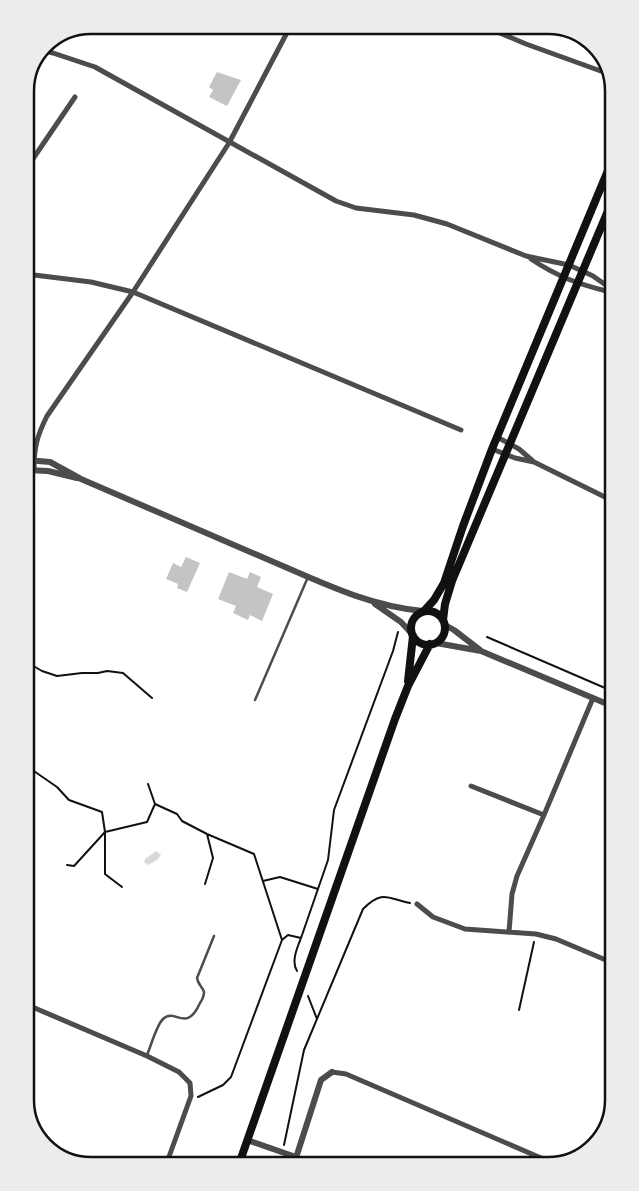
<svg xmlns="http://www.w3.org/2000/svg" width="639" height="1191" font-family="'Varela Round',sans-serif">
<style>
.water{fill:#d9d9d9}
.building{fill:#c4c4c4}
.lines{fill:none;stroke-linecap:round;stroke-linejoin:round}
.path{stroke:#111;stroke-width:2}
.service{stroke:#4c4c4c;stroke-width:2.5}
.minor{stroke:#4c4c4c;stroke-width:5}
.tertiary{stroke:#4c4c4c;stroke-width:6}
.primary{stroke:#111;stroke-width:8}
.rim{fill:none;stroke:#111;stroke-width:2.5}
</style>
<rect width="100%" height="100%" fill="#fff"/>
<path class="water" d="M 156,851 L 161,855 L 157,860 L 148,865 L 144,862 L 145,859 Z"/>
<path class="building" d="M 217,72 L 241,80 L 227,106 L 209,97 L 213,90 L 209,87 Z
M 186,557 L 200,563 L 187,592 L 177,588 L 178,584 L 166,579 L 173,563 L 181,567 Z
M 229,572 L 247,579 L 250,572 L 261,577 L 257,587 L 273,594 L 262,621 L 250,615 L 248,620 L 233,613 L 236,606 L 218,599 Z"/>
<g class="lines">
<path class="path" d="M 487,637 L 612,691
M 28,661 L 30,664 L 42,671 L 57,676 L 82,673 L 98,673 L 107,671 L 123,673 L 152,698
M 28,767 L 57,787 L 69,800 L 102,812 L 105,832 L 105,874 L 122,887
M 148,784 L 155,804
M 67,865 L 74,866 L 105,832 L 147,822 L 155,804 L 177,814 L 182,821 L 207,834 L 254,854 L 282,940
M 263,881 L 280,877 L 318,889
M 205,884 L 213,858 L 207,834
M 297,971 C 291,962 297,948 301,938
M 308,996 L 317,1019
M 519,1010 L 534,942
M 198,1097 L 223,1085 L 231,1077 L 282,940 L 288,935 L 301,938 L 328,860 L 334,810 L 393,651 L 398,632
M 284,1145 L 304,1050 L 363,909 C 383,889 388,899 410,903"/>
<path class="service" d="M 255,700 L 308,577
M 147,1055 C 151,1046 156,1026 163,1019 C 175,1007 186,1034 200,1003 C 202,1000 204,996 204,992 C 203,987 198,985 197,978 L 214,936"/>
<path class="minor" d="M 481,25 L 526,44 L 609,74
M 42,50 L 53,53 L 95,67 L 336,201 L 356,208 L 414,215 L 447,224 L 526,256 L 569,265 L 593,276 L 610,288
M 26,169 L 75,97
M 531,259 C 558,277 578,284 610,292
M 26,274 L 91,282 L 133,292 L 461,430
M 497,437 L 519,449 L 534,462 L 611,500
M 492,449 L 515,458 L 534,462
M 34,470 C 34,447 37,436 47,416 L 133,292 L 229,143 L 291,25
M 471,786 L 544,815
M 417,904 L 433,917 L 465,929 L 536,934 L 556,939 L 613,963
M 509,932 L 512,894 L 517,876 L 544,815 L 593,698
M 30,1006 L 147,1056 L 179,1072 L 190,1083 L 191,1096 L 166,1165
M 332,1072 L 346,1074 L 548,1161"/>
<path class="tertiary" d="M 27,460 L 50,462 L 81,479 C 141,505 202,531 262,557 C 314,579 366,606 423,611
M 27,470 L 48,471 L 77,478
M 375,604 L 401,622 L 413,635
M 445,625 L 454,630 L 480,650
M 436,643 L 481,651 L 612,706
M 247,1140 L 296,1157
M 294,1164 L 321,1080 L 332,1072"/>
<path class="primary" d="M 424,611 L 434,600 L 444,583 L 463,526 L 492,449 L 609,168
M411 628a17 17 0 1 1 34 0a17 17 0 1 1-34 0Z
M 443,620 L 445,604 L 452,581 L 610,206
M 408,681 L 413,636
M 239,1164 L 395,719 L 408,686 L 430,644"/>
</g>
<path d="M0 0H639V1191H0ZM91 34H548A57 57 0 0 1 605 91V1100A57 57 0 0 1 548 1157H91A57 57 0 0 1 34 1100V91A57 57 0 0 1 91 34Z" fill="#ececec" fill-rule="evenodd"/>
<path class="rim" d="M91 34H548A57 57 0 0 1 605 91V1100A57 57 0 0 1 548 1157H91A57 57 0 0 1 34 1100V91A57 57 0 0 1 91 34Z"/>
</svg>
